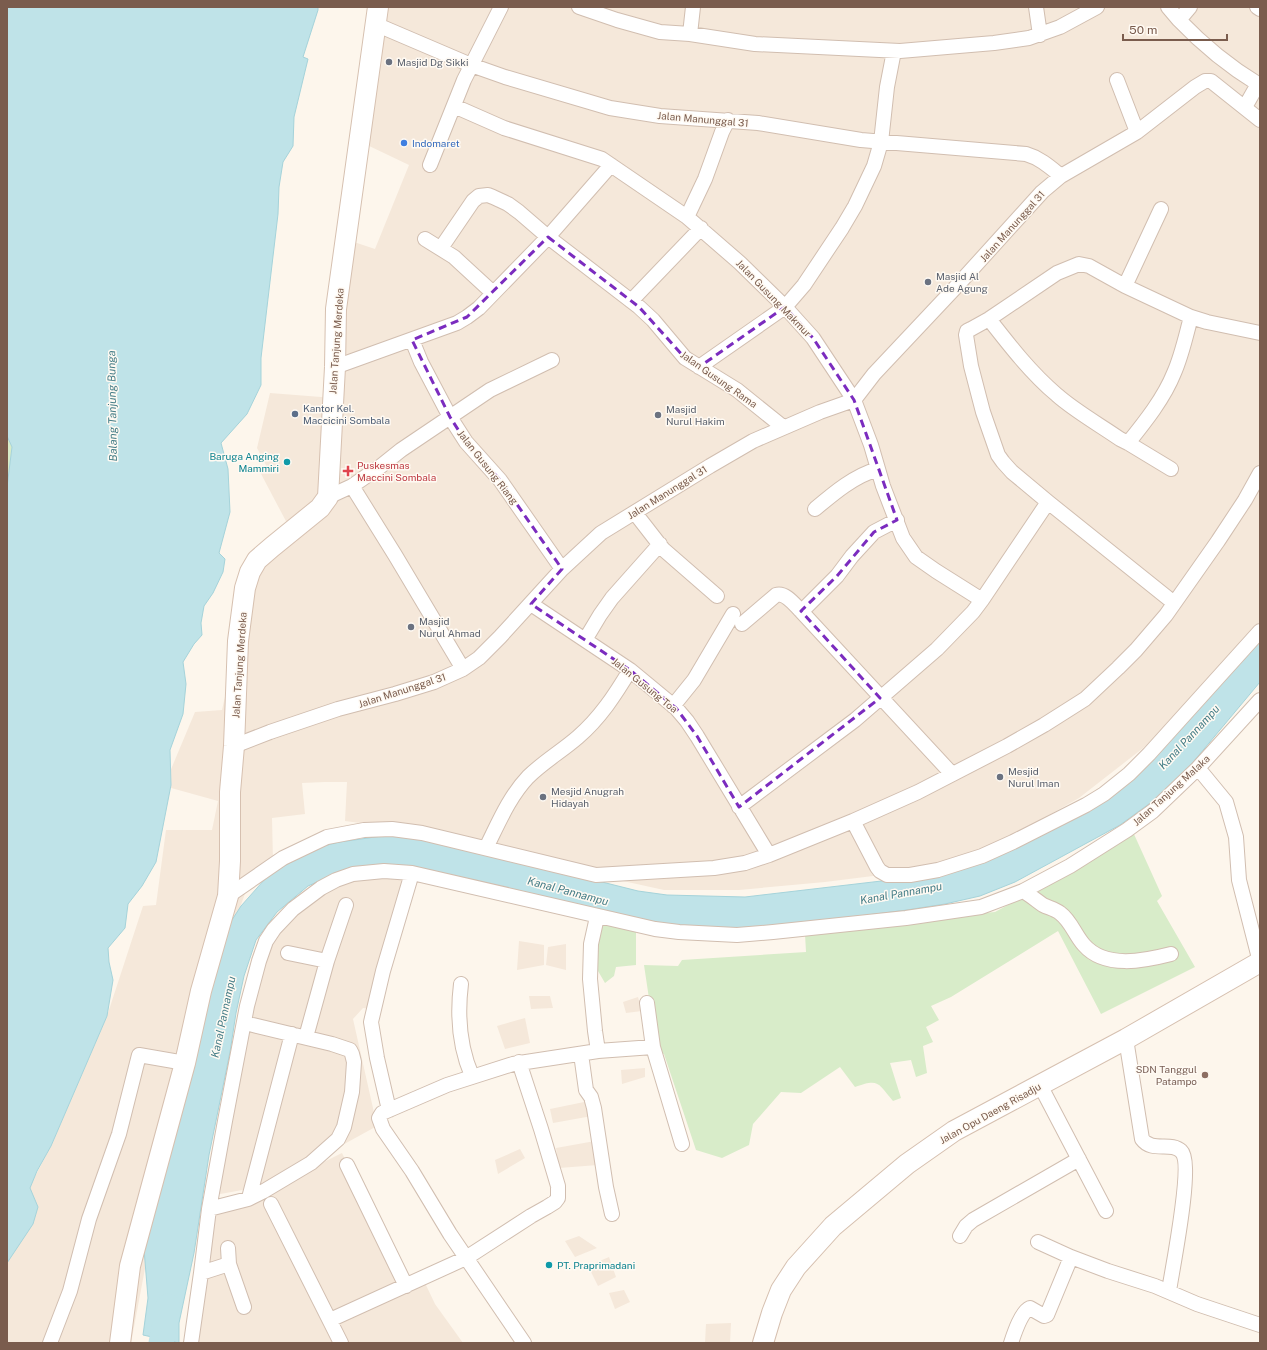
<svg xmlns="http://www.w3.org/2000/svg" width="1267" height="1350" font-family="'Public Sans',sans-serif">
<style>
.residential{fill:#f5e8da}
.green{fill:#d8ecc9}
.water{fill:#bfe3e8;stroke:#a5d3da}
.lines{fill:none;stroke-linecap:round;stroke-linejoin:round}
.river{stroke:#bfe3e8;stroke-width:25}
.street-casing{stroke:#d1beb0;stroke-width:16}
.secondary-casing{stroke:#d6c0b0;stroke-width:22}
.street{stroke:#fff;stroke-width:14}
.secondary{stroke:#fff;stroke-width:20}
.marked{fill:none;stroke:#7b2cbf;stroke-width:3;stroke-dasharray:8 5;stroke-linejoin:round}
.worship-dot{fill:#6b7280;stroke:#fffaf3;stroke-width:1.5}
.shop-dot{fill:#3f7fe0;stroke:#fffaf3;stroke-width:1.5}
.service-dot{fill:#5c6f8a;stroke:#fffaf3;stroke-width:1.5}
.culture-dot{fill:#0f9aa8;stroke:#fffaf3;stroke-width:1.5}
.health-dot{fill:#e0444e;stroke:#fffaf3;stroke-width:1.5}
.education-dot{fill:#8d6e63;stroke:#fffaf3;stroke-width:1.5}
.labels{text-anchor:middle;stroke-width:3;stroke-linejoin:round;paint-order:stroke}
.worship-label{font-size:10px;fill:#5b616d;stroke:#fffaf3;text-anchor:start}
.street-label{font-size:10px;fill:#7a5c4d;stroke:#fffaf3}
.shop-label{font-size:10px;fill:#366cbe;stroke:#fffaf3;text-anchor:start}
.service-label{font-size:10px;fill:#4e5e75;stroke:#fffaf3;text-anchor:start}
.culture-label{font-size:10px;fill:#0d838f;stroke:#fffaf3;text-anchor:end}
.health-label{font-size:10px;fill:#be3a42;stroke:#fffaf3;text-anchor:start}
.education-label{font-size:10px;fill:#785e54;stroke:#fffaf3;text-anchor:end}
.water-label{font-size:11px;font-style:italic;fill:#437c86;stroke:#fffaf3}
</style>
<rect width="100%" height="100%" fill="#fdf6ec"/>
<path class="residential" d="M 384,7 L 1260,7 L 1260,622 L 1147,745 L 1079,798 L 982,853 L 929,869 L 825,882 L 739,890 L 664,890 L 623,881 L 554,860 L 444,834 L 345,821 L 347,782 L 325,782 L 302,783 L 305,814 L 272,818 L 273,861 L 247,888 L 208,997 L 177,1098 L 131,1343 L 7,1343 L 7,1263 L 33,1224 L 38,1207 L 29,1188 L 51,1146 L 107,1016 L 143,906 L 156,905 L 166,830 L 212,830 L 218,801 L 164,786 L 195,712 L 222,710 L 226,692 L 234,604 L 288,525 L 260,472 L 268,469 L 257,448 L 270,393 L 334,398 L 348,240 L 375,249 L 409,165 L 365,144 Z
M 369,873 L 412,879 L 377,1010 L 363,1008 L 353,1019 L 377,1126 L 270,1185 L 204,1197 L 266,944 L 305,902 L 334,884 Z
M 519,941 L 544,945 L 544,965 L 517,970 Z
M 566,944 L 566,970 L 546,965 L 548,947 Z
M 529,996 L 550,996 L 553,1008 L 531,1009 Z
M 638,997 L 642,1011 L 626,1013 L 623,1002 Z
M 525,1018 L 530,1043 L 505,1049 L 497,1026 Z
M 645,1068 L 645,1077 L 622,1084 L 621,1070 Z
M 589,1101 L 592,1116 L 553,1123 L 550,1109 Z
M 595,1141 L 598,1165 L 559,1168 L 556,1148 Z
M 520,1149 L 525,1158 L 498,1174 L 495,1160 Z
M 342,1153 L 409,1288 L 425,1283 L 435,1304 L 463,1343 L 193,1343 L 210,1212 L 233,1207 Z
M 579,1236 L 597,1248 L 575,1257 L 565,1241 Z
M 609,1257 L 616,1277 L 598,1286 L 588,1266 Z
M 624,1290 L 630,1302 L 615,1309 L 609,1293 Z
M 731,1323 L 730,1343 L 705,1343 L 706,1324 Z"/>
<path class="green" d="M 7,436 L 12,447 L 7,487 Z
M 1133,832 L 1162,896 L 1157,901 L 1195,967 L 1101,1014 L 1058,931 L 951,997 L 931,1006 L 939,1020 L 926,1027 L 933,1042 L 923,1046 L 927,1073 L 916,1077 L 911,1060 L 890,1063 L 901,1098 L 893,1101 C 878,1083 879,1078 855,1087 L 840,1067 L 801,1093 L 781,1092 L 753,1124 L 749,1145 L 722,1158 L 696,1150 L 664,1054 L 657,1052 L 644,965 L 678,966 L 682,960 L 806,952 L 805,934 L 938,917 L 995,912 L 1081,865 Z
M 603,921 L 636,929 L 636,965 L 616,967 L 614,976 L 605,983 L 598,971 L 596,952 Z"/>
<path class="water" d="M 7,7 L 318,7 L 318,10 L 303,57 L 308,59 L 294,117 L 293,146 L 283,162 L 279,187 L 278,214 L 261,358 L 261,385 L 247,414 L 221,443 L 228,469 L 230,512 L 219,553 L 225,559 L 223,572 L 213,593 L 204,606 L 201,623 L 202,635 L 194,644 L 183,662 L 186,684 L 183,714 L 170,750 L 171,785 L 156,862 L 142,886 L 128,904 L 125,928 L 108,948 L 109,962 L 113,980 L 107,1016 L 51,1146 L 37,1171 L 30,1188 L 38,1207 L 33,1224 L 7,1263 L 7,487 L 12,447 L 7,436 Z
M 1260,638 L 1260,682 L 1189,767 L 1164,793 L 1120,825 L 1015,882 L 980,896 L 945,904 L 907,910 L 827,920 L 792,927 L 690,930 L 349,868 L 308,886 L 277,912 L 256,940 L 244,976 L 236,1013 L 230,1052 L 209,1155 L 194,1253 L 179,1323 L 179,1343 L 143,1335 L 148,1298 L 144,1249 L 184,1099 L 193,1072 L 201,1032 L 204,1005 L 230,923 L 241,906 L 265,879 L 284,866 L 319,847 L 340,842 L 396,834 L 574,875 L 638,891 L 667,895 L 745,897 L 907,878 L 1087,808 Z"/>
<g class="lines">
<path class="river" d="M 161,1343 L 168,1306"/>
<g class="street-casing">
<path id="street" d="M 579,7 L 617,20 L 660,32 L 690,34 L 755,44 L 900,51 L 994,43 L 1029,38 L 1060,27 L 1097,7
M 1036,7 L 1040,35
M 1168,7 L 1179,20 L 1190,7
M 1257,7 L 1260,9
M 1179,20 C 1202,44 1230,67 1258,84 L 1245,107
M 375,24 L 471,65 L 505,77 L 610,108 L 660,116 L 758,123 L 861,140 L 1026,154 C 1040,158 1050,167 1061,176
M 690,34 L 693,7
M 1117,80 L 1137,132
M 454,106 L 504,128 L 602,159 L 687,217 L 740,263 L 785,307 L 813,338 L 854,400 L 871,445 L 883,486 L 903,538 L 916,557 L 936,571 L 982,600
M 430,165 L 464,80 L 501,7
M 687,217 L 705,179 L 722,132 L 728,120
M 425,239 L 454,257 L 493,293
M 441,248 L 473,201 L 479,196 L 488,195 L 493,197 L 508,204 L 519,212 L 548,237 L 639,307 L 653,320 L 685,358 L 737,390 L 783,427
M 1125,286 L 1161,209
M 631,301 L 701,228
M 989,319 C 1010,346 1031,373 1057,395 C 1075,411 1100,425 1120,439 L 1128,443 C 1145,422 1164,398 1174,373 C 1182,355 1186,335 1191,317
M 412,340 L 421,362 L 450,417 L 466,442 L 500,480 L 562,569
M 335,367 L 457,323 L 467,317 L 479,308 L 548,237 L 611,165
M 699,367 L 785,307 L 804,285 L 842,228 L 855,206 L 874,166 L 881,142 L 887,87 L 894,51
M 1128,443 L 1171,469
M 352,486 L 395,555 L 463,669
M 328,497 L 352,486 L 381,466 L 401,450 L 490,390 L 552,360
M 815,509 C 834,493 854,476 878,469
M 635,513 L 663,549 L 717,596
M 1174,603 L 1048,502 L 1012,472 L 1003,462 L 998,455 L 983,412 L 971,366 L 966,335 L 967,331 L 971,329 L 989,319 L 1057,273 L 1079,264 L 1089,266 L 1125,286 L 1191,317 L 1207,322 L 1260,333
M 531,604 L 630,670 L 676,708 L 687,721 L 697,736 L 769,855
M 800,610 L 802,611 L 837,576 L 852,556 L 874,532 L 897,520
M 742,624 L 776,595 C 785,592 794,604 800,610 L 952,774
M 585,640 L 600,615 L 612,598 L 660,544
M 673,706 L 694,680 L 733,614
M 234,746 L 270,732 L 338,709 L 395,694 L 434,682 L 463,669 L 479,658 L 500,637 L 562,569 L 601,533 L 710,466 L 753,441 L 820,412 L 854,400 L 874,374 L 954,289 L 1042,192 L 1061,176 L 1137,132 L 1195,87 L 1205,81 L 1211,81 L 1260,120
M 1198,768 L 1226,802 L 1236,837 L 1239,880 L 1260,962
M 739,807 L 855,720 L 937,649 L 973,612 L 982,600 L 1048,502
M 853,821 L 877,867 L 880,871 L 887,875 L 910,875 L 938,870 L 982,856 L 1013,842 L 1086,805 L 1104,794 L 1129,774 L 1149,754 L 1260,631
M 486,848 C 498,824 509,797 528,777 C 543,762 562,751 578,737 C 600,718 615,695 630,670
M 1023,891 C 1030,895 1036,900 1043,905 C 1049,908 1055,909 1060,913 C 1071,921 1075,935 1084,945 C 1105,969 1144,961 1171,954
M 228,896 L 283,858 L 327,837 L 364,830 L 392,829 L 422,833 L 596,875 L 714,868 L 745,863 L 769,855 L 853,821 L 918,792 L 1007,746 L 1044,725 L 1085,699 L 1118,668 L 1136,650 L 1166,615 L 1218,541 L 1245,500 L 1260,473
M 597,917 L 591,944 L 590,979 L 595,1031 L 598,1051
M 288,953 L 327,961
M 461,984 C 457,1016 459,1046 472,1076
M 647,1003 L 653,1047 L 682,1144
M 306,1037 L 327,961 L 346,905
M 1126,1039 L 1142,1139 C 1152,1153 1171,1141 1181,1151 C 1194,1163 1172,1270 1169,1291
M 581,1054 L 586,1090 L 591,1097 L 594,1108 L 606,1187 L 612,1214
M 1040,1085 L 1106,1211
M 389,1110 L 377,1058 L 371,1022 L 383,971 L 412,873
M 347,1165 L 406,1286
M 249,1198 L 292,1034
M 271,1204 L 341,1343
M 209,1209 L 248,1199 L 264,1191 L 311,1163 L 338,1139 L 344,1127 L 352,1092 L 354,1062 L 352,1054 L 350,1050 L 332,1044 L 253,1025
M 960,1236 L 966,1226 L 973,1220 L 1079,1159
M 1038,1242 L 1071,1257 L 1108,1271 L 1155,1286 L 1197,1304 L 1260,1325
M 228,1248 L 229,1264
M 201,1273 L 229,1264 L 244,1307
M 330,1320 L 466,1258 L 531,1216 L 547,1207 L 555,1202 L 558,1198 L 558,1186 L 541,1129 L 519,1062
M 50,1343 L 70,1291 L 89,1219 L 119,1134 L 139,1055 L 185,1063
M 191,1343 L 201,1273 L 209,1209 L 225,1121 L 247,1006 L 259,961 L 266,941 L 274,929 L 293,909 L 321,888 L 336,880 L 353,874 L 384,871 L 412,873 L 655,929 L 679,932 L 737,935 L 773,932 L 906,918 L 981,907 L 1023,891 L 1070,866 L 1127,830 L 1153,811 L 1198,768 L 1260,700
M 524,1343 L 450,1234 L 412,1171 L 383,1129 L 379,1118 L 382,1113 L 389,1110 L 447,1085 L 513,1064 L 598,1051 L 653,1047
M 1011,1343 C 1014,1334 1021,1312 1030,1308 L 1044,1316 L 1047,1315 L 1071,1257"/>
</g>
<g class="secondary-casing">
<path id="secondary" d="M 120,1343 L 130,1266 L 185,1063 L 201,991 L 228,896 L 230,861 L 230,792 L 234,746 L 238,641 L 245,588 L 250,572 L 257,560 L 272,547 L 320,508 L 328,497 L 335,367 L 336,309 L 378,7
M 763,1343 L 772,1313 L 781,1290 L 796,1267 L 833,1226 L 907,1164 L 954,1131 L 1126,1039 L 1260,962"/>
</g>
<use href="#street" class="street"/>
<use href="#secondary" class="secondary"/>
</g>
<path class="marked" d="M 548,237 L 639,307 L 685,358 L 699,367 L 785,307 L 813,338 L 854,400 L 897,520 L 874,532 L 837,576 L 801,611 L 880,698 L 739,807 L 697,736 L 676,708 L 630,670 L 531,604 L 562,569 L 500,480 L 466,442 L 450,417 L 412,340 L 467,317 Z"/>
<g class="worship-dot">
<circle cx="389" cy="62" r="4"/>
<circle cx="928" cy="282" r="4"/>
<circle cx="658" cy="415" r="4"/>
<circle cx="411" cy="627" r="4"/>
<circle cx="1000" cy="777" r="4"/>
<circle cx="543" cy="797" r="4"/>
</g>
<circle class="shop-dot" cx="404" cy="143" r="4"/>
<circle class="service-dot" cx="295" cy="414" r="4"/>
<g class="culture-dot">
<circle cx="287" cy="462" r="4"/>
<circle cx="549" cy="1265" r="4"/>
</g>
<path class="health-dot" d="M346 465h4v4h4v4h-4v4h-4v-4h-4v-4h4z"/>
<circle class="education-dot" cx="1205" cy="1075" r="4"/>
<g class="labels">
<g class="worship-label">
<text x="397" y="66">Masjid Dg Sikki</text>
<text x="936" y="280">Masjid Al<tspan x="936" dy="12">Ade Agung</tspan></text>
<text x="666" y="413">Masjid<tspan x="666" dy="12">Nurul Hakim</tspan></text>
<text x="419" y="625">Masjid<tspan x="419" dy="12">Nurul Ahmad</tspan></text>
<text x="1008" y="775">Mesjid<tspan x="1008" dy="12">Nurul Iman</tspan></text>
<text x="551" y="795">Mesjid Anugrah<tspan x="551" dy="12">Hidayah</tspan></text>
</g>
<g class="street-label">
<text transform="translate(703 119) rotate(5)" y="4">Jalan Manunggal 31</text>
<text transform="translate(1012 226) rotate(-48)" y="4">Jalan Manunggal 31</text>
<text transform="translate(774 298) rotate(46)" y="4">Jalan Gusung Makmur</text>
<text transform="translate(336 341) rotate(-86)" y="4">Jalan Tanjung Merdeka</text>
<text transform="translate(719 379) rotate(35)" y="4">Jalan Gusung Rama</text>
<text transform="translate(488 467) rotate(52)" y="4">Jalan Gusung Riang</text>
<text transform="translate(667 492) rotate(-32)" y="4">Jalan Manunggal 31</text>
<text transform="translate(239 665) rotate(-86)" y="4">Jalan Tanjung Merdeka</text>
<text transform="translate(645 685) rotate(39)" y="4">Jalan Gusung Toa</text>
<text transform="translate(402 690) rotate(-18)" y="4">Jalan Manunggal 31</text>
<text transform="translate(1171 790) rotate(-42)" y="4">Jalan Tanjung Malaka</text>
<text transform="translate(990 1113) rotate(-29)" y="4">Jalan Opu Daeng Risadju</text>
</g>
<g class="shop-label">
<text x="412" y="147">Indomaret</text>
</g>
<g class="service-label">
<text x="303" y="412">Kantor Kel.<tspan x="303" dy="12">Maccicini Sombala</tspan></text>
</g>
<g class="culture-label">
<text x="279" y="460">Baruga Anging<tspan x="279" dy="12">Mammiri</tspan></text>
<text x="557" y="1269" text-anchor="start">PT. Praprimadani</text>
</g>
<g class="health-label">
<text x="357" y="469">Puskesmas<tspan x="357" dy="12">Maccini Sombala</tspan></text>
</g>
<g class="education-label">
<text x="1197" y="1073">SDN Tanggul<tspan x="1197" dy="12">Patampo</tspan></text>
</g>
<g class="water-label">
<text transform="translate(112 406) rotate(-91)" y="4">Balang Tanjung Bunga</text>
<text transform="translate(1189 737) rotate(-47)" y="4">Kanal Pannampu</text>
<text transform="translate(568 891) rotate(15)" y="4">Kanal Pannampu</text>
<text transform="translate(901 893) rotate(-10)" y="4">Kanal Pannampu</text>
<text transform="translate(223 1017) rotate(-78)" y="4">Kanal Pannampu</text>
</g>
</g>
<rect width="1267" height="1350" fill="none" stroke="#7a5c4d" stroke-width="16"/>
<path d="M1123 34v6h104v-6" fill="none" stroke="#7a5c4d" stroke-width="2"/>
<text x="1129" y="34" font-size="12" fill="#7a5c4d" stroke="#fffaf3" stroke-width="3" paint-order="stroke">50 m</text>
</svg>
